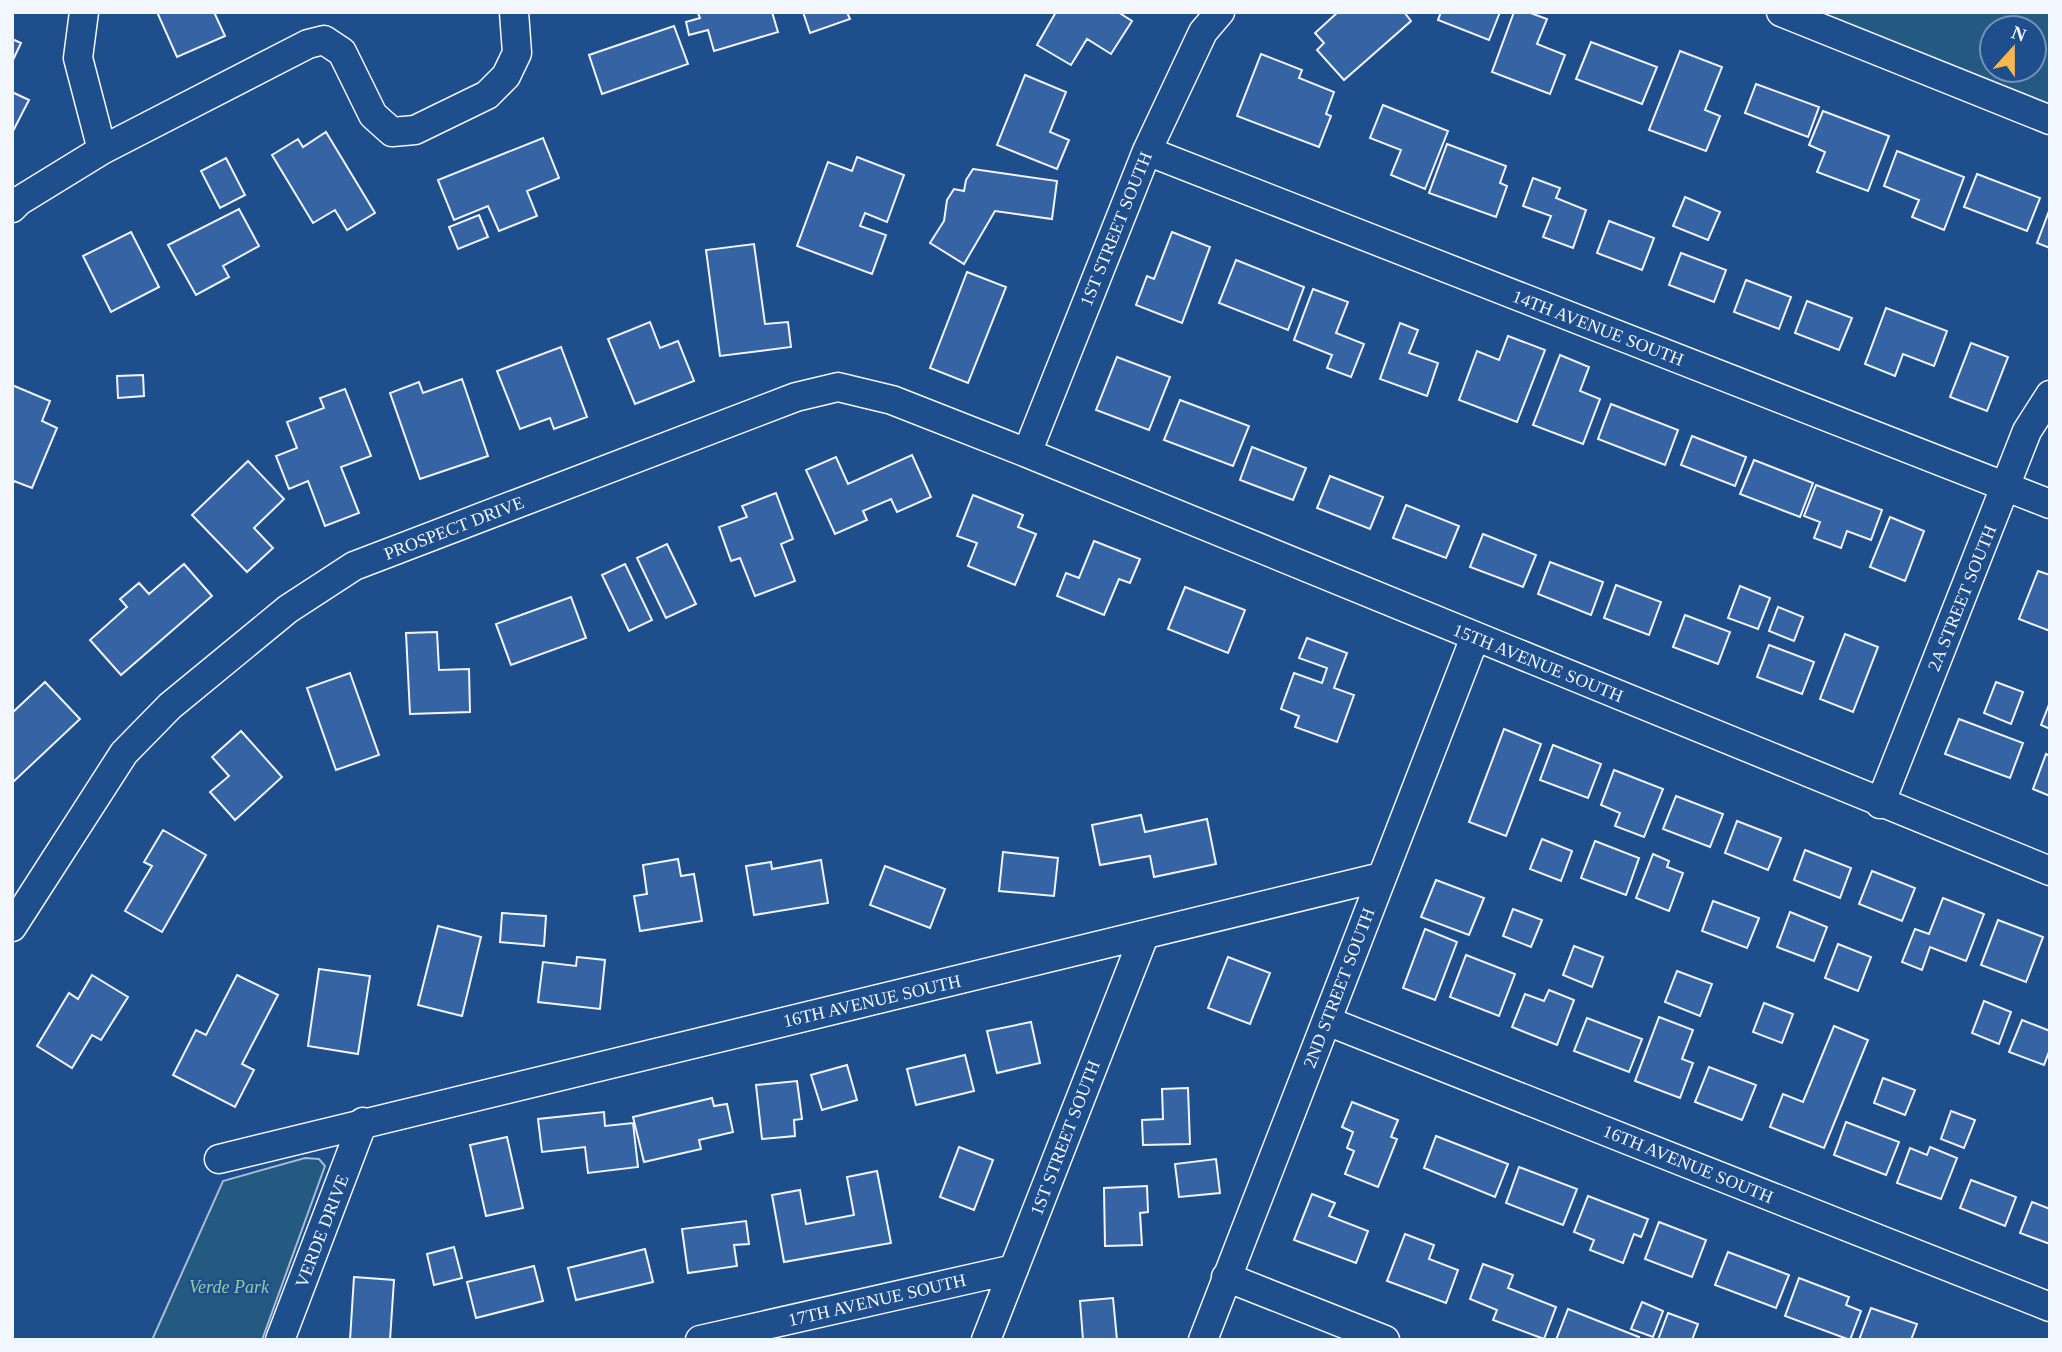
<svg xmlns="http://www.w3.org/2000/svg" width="2062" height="1352" font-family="Georgia,serif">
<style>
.green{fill:#245a82;stroke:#a8bbd7;stroke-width:2;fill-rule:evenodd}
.building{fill:#3563a3;stroke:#f2f6ff;stroke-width:2}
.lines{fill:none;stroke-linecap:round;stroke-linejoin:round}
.minor-casing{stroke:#f2f6ff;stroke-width:31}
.minor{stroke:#1f4e8c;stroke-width:28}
.labels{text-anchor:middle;stroke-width:5;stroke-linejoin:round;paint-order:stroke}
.street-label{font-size:18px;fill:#f2f6ff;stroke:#1f4e8c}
.park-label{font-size:18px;font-style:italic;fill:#97c8a6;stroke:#1f4e8c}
</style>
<rect width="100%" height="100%" fill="#1f4e8c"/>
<path class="green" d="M 1781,12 L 2050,12 L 2050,120 ZM 1992,28 L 2034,28 L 2034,70 L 1992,70 Z
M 305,1158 L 319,1159 L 325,1166 L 262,1340 L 152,1340 L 223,1181 Z"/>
<path class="building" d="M 157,12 L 214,12 L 225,36 L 177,57 Z
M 772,12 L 778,32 L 714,51 L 708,30 L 689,35 L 686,22 L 700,18 L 698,13 L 701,12 Z
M 803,12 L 847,12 L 850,19 L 810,33 Z
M 1056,12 L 1118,12 L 1132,21 L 1111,54 L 1087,39 L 1071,65 L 1037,45 Z
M 1338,12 L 1404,12 L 1411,21 L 1344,80 L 1317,50 L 1324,43 L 1315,33 Z
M 1441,12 L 1500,12 L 1489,40 L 1438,20 Z
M 1514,12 L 1528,12 L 1547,19 L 1537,44 L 1565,55 L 1550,94 L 1492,72 Z
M 674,26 L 688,64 L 602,94 L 589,55 Z
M 12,39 L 21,43 L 12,62 Z
M 1591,42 L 1657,67 L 1642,104 L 1576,79 Z
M 1680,51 L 1722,67 L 1705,110 L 1720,116 L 1706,151 L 1649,130 Z
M 1261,54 L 1302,70 L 1299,78 L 1334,92 L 1326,114 L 1331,116 L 1319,147 L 1237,116 Z
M 1025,75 L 1066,92 L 1050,132 L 1069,140 L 1057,169 L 997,145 Z
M 1756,84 L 1819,107 L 1808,137 L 1745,113 Z
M 12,92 L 29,100 L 12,133 Z
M 1383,105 L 1448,131 L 1425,189 L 1391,175 L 1401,150 L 1370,138 Z
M 1823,111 L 1889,136 L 1868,191 L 1817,172 L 1825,152 L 1809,145 Z
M 326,132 L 375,213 L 347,230 L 335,210 L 313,223 L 272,155 L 298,139 L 303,147 Z
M 543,138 L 559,178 L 527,191 L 537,216 L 499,231 L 488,206 L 454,220 L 438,180 Z
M 1447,144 L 1506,166 L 1500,183 L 1507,186 L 1496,217 L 1429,193 Z
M 1897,151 L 1964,177 L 1944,230 L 1912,217 L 1919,200 L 1884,186 Z
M 857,157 L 904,175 L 887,222 L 865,213 L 860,226 L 886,235 L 872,274 L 797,246 L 828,162 L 852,171 Z
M 226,158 L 245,195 L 220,208 L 201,171 Z
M 973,169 L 1057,181 L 1052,219 L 995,211 L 964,264 L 930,243 L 944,221 L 947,200 L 954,189 L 964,191 L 966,180 Z
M 1977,174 L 2040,198 L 2027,231 L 1964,207 Z
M 1533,178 L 1560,188 L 1556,198 L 1586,210 L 1573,248 L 1543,237 L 1551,216 L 1523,206 Z
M 1685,197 L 1720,212 L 1708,240 L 1673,226 Z
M 239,209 L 259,246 L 223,266 L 229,277 L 196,295 L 168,245 Z
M 2049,211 L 2050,211 L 2050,248 L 2037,243 Z
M 479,215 L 488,237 L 458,249 L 449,227 Z
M 1609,221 L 1654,238 L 1642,270 L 1597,253 Z
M 131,232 L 159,287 L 111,312 L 83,256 Z
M 1172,232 L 1210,247 L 1182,323 L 1136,305 L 1147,276 L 1154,279 Z
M 754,244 L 765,324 L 788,322 L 791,347 L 720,356 L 706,250 Z
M 1681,253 L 1726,270 L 1714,302 L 1669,285 Z
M 1236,260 L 1304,287 L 1288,330 L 1219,303 Z
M 967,272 L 1006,287 L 968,383 L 930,368 Z
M 1746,280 L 1791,297 L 1779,329 L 1734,312 Z
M 1313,289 L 1348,302 L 1336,333 L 1364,344 L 1351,377 L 1327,368 L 1332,355 L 1294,340 Z
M 1807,301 L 1852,318 L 1839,350 L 1795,333 Z
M 1886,308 L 1947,331 L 1934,366 L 1903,354 L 1895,376 L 1865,364 Z
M 650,322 L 660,348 L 678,341 L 694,381 L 635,404 L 608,339 Z
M 1400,323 L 1418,330 L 1409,353 L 1438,363 L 1427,396 L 1380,379 Z
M 1508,336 L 1545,350 L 1517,422 L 1459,400 L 1477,351 L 1499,360 Z
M 1971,343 L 2008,357 L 1987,411 L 1950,397 Z
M 561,347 L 587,417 L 554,429 L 550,418 L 520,429 L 497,371 Z
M 1560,355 L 1589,367 L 1580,391 L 1600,399 L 1583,444 L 1533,425 Z
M 1117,357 L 1170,377 L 1149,430 L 1096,410 Z
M 143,375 L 144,396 L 118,398 L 117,376 Z
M 462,379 L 488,456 L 420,479 L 390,393 L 419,382 L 423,393 Z
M 12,385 L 50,401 L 42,421 L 57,428 L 32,488 L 14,481 L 12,486 Z
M 345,389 L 371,456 L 341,467 L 359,513 L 325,526 L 308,481 L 289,489 L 276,456 L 297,448 L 287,422 L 324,408 L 320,398 Z
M 1180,400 L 1249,426 L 1233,466 L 1164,440 Z
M 1611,404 L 1678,430 L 1665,465 L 1598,439 Z
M 1692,436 L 1746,457 L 1735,486 L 1681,465 Z
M 1252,447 L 1306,468 L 1293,500 L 1240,480 Z
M 912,455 L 931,497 L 897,512 L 891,499 L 863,511 L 867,520 L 835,534 L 806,470 L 836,457 L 848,484 Z
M 1754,460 L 1813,483 L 1800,517 L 1740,494 Z
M 248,461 L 284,499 L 254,528 L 273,548 L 247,572 L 192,515 Z
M 1330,476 L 1383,497 L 1370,529 L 1317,508 Z
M 1816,485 L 1882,510 L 1871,540 L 1847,531 L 1841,548 L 1814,538 L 1820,522 L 1804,516 Z
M 776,493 L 793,539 L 781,544 L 795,581 L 755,596 L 740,558 L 731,561 L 719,527 L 747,517 L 742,506 Z
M 973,495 L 1023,515 L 1018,527 L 1036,534 L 1015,585 L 968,566 L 977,543 L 957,536 Z
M 1406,505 L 1459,526 L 1446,558 L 1393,538 Z
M 1890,517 L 1924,531 L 1905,581 L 1870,567 Z
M 1483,534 L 1536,555 L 1523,587 L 1470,567 Z
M 1094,541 L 1140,559 L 1130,583 L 1119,579 L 1104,615 L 1057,596 L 1066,573 L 1079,578 Z
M 667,544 L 696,604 L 666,618 L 637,558 Z
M 1550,562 L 1603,582 L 1591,615 L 1538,594 Z
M 184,564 L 212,596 L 121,675 L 90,640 L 127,607 L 120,599 L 139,583 L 149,594 Z
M 625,564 L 652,620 L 629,631 L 602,575 Z
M 2038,571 L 2050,575 L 2050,631 L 2019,619 Z
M 1616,585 L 1661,602 L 1649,635 L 1604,618 Z
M 1740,586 L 1770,598 L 1758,629 L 1728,618 Z
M 1185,587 L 1245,610 L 1228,653 L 1168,629 Z
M 571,597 L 586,638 L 511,665 L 496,624 Z
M 1778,607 L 1803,617 L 1794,641 L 1769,631 Z
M 1685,615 L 1730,632 L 1718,664 L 1673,647 Z
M 437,632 L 439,670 L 469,669 L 470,712 L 410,714 L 406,633 Z
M 1845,634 L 1878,647 L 1853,712 L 1820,699 Z
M 1307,638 L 1347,653 L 1334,688 L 1354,695 L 1337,742 L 1295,727 L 1299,716 L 1281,709 L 1294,673 L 1322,683 L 1327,668 L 1299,658 Z
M 1769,645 L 1814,662 L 1802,694 L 1757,677 Z
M 350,673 L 379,755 L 336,770 L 307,688 Z
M 45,682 L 80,719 L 12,783 L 12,713 Z
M 1996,682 L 2023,692 L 2011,724 L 1984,713 Z
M 2050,702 L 2050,729 L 2041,725 Z
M 1959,719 L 2023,743 L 2010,778 L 1945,754 Z
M 1504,729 L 1541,744 L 1506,836 L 1469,822 Z
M 241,731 L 282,777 L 235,820 L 210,792 L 229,776 L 212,757 Z
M 1553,745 L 1601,764 L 1588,798 L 1540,780 Z
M 2046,754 L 2050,756 L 2050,796 L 2033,789 Z
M 1614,770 L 1663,789 L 1644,837 L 1615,826 L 1620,813 L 1601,805 Z
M 1676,796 L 1723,814 L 1710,847 L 1663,829 Z
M 1141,815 L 1145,832 L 1207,819 L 1216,864 L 1154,877 L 1150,856 L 1100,865 L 1092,825 Z
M 1737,821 L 1781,838 L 1768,870 L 1725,853 Z
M 163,830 L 206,855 L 162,932 L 125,911 L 152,866 L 144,862 Z
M 1542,839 L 1572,851 L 1561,881 L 1530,869 Z
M 1595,841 L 1639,858 L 1626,895 L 1581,878 Z
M 1805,850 L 1851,868 L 1840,898 L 1794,880 Z
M 1003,852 L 1058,858 L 1054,896 L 999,891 Z
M 1653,854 L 1669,861 L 1667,867 L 1683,873 L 1669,911 L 1636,898 Z
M 678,859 L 681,876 L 694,874 L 702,921 L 640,931 L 634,896 L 647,894 L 643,865 Z
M 821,860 L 828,903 L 754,915 L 746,866 L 771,862 L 772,869 Z
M 885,866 L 945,889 L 930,928 L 870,905 Z
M 1872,871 L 1915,888 L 1902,921 L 1859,904 Z
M 1436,880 L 1484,898 L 1469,935 L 1421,917 Z
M 1943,898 L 1984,914 L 1966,961 L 1930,947 L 1922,970 L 1902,962 L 1915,929 L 1929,934 Z
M 1713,901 L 1759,918 L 1747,948 L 1702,931 Z
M 1513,909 L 1542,920 L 1531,947 L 1503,936 Z
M 1790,912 L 1827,927 L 1814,961 L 1777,947 Z
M 502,913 L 546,916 L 544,946 L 500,942 Z
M 1998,920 L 2043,937 L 2026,982 L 1981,965 Z
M 438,926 L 481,937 L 462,1016 L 418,1005 Z
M 1425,929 L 1457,942 L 1435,1000 L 1403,988 Z
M 1838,944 L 1871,957 L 1858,991 L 1825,978 Z
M 1574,946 L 1603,957 L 1592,987 L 1563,975 Z
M 1466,955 L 1515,974 L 1499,1016 L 1450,997 Z
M 577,957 L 605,960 L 600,1009 L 538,1002 L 543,962 L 576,966 Z
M 1228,957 L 1270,973 L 1250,1024 L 1208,1008 Z
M 319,969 L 370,976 L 358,1054 L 308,1046 Z
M 1677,971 L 1712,984 L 1700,1016 L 1665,1002 Z
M 92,975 L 128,997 L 101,1040 L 92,1035 L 72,1068 L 37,1046 L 69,993 L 78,999 Z
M 237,975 L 278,995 L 242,1064 L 254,1070 L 235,1107 L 173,1075 L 196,1030 L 206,1035 Z
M 1549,990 L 1574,1000 L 1557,1045 L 1512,1027 L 1525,994 L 1544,1001 Z
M 1984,1001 L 2011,1012 L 1999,1044 L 1972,1033 Z
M 1764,1003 L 1793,1014 L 1782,1043 L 1753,1032 Z
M 1659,1017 L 1693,1030 L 1682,1059 L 1693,1063 L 1680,1098 L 1635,1081 Z
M 1587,1018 L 1642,1039 L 1629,1072 L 1574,1051 Z
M 2022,1020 L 2050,1031 L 2050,1049 L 2044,1065 L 2009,1052 Z
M 1031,1022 L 1040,1063 L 997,1073 L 987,1031 Z
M 1834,1026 L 1868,1040 L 1824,1148 L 1770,1127 L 1783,1094 L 1803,1102 Z
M 965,1055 L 974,1091 L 916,1105 L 907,1069 Z
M 847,1065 L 857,1100 L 822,1110 L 811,1075 Z
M 1709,1067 L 1756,1085 L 1742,1120 L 1695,1102 Z
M 1883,1078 L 1915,1090 L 1905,1115 L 1874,1103 Z
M 797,1081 L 802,1119 L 794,1120 L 795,1136 L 762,1139 L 756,1085 Z
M 1188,1088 L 1190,1144 L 1143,1145 L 1142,1120 L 1163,1119 L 1162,1089 Z
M 712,1098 L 714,1106 L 727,1104 L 733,1132 L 699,1140 L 701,1149 L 644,1162 L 633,1117 Z
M 1352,1102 L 1398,1120 L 1391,1137 L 1397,1139 L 1378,1187 L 1345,1174 L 1354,1151 L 1347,1148 L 1353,1132 L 1342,1127 Z
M 1951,1111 L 1975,1120 L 1964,1148 L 1941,1139 Z
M 604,1112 L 605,1126 L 633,1123 L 638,1167 L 588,1173 L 585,1147 L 542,1152 L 538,1119 Z
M 1846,1122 L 1899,1142 L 1886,1175 L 1834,1155 Z
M 1436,1136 L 1508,1164 L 1495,1197 L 1424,1168 Z
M 507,1137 L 523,1208 L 486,1216 L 470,1145 Z
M 959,1147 L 993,1160 L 974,1210 L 940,1197 Z
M 1930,1147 L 1957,1158 L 1941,1199 L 1897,1183 L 1910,1148 L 1927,1155 Z
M 1216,1159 L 1220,1193 L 1179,1197 L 1175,1164 Z
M 1519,1167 L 1577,1189 L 1563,1225 L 1506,1203 Z
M 877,1171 L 891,1243 L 784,1262 L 772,1195 L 800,1190 L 806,1224 L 854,1215 L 847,1177 Z
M 1971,1180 L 2016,1197 L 2005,1226 L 1960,1208 Z
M 1147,1186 L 1148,1212 L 1140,1213 L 1142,1245 L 1105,1246 L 1104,1188 Z
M 1312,1194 L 1335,1203 L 1329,1216 L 1368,1231 L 1356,1263 L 1294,1240 Z
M 1588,1196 L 1648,1219 L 1641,1237 L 1634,1234 L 1623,1263 L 1590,1250 L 1594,1240 L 1574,1232 Z
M 2032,1202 L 2050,1209 L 2050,1244 L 2020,1233 Z
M 746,1221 L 749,1244 L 734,1245 L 737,1266 L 688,1273 L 682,1229 Z
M 1659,1222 L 1706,1240 L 1692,1277 L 1645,1259 Z
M 1405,1234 L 1434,1245 L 1429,1259 L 1458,1270 L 1446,1303 L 1387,1281 Z
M 454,1247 L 462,1278 L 434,1285 L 427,1254 Z
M 645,1249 L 653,1282 L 576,1300 L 568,1268 Z
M 1728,1252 L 1789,1275 L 1776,1308 L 1715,1285 Z
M 1483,1264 L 1513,1275 L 1508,1288 L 1556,1307 L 1544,1339 L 1493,1320 L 1497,1310 L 1470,1299 Z
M 534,1266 L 543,1301 L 476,1318 L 467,1282 Z
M 354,1277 L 394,1280 L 390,1340 L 350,1340 Z
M 1799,1278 L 1849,1297 L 1846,1305 L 1861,1311 L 1850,1340 L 1785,1316 Z
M 1113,1298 L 1117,1340 L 1083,1340 L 1080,1301 Z
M 1642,1302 L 1663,1311 L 1653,1337 L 1631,1329 Z
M 1871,1308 L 1917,1324 L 1911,1340 L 1859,1340 Z
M 1568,1309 L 1639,1337 L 1637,1340 L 1556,1340 Z
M 1668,1313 L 1698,1324 L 1692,1340 L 1658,1340 Z"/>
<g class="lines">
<g class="minor-casing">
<path id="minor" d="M 84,12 L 78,58 L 102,150
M 1781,12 L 2050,120
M 1147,151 L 2050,504
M 12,208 L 19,201 L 102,150 L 308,44 L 324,40 L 342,52 L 373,115 L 392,132 L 415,130 L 487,95 L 506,76 L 517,53 L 514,12
M 1027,453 L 1147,151 L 1203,32 L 1220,12
M 1880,804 L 2027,431 L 2050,395
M 12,927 L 124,753 L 170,706 L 288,609 L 354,566 L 796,397 L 838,387 L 892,400 L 1027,453 L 2050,871
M 1327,1021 L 2050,1307
M 219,1159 L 1381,877
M 1226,1277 L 1385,1340
M 280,1340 L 363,1122
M 700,1340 L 1014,1269
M 986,1340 L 1144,936
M 1203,1340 L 1475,637"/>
</g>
<use href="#minor" class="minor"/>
</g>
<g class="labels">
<g class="street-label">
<text transform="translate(1116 229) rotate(-68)" y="6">1ST STREET SOUTH</text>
<text transform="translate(1598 328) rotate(21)" y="6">14TH AVENUE SOUTH</text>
<text transform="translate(454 528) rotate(-21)" y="6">PROSPECT DRIVE</text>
<text transform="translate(1962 598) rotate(-68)" y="6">2A STREET SOUTH</text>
<text transform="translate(1538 663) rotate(22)" y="6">15TH AVENUE SOUTH</text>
<text transform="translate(1339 988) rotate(-69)" y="6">2ND STREET SOUTH</text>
<text transform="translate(872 1001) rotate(-13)" y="6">16TH AVENUE SOUTH</text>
<text transform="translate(1065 1138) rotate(-69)" y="6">1ST STREET SOUTH</text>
<text transform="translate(1688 1164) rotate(22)" y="6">16TH AVENUE SOUTH</text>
<text transform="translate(322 1231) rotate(-69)" y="6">VERDE DRIVE</text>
<text transform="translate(877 1300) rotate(-13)" y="6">17TH AVENUE SOUTH</text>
</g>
<g class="park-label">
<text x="229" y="1293">Verde Park</text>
</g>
</g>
<rect width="2062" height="1352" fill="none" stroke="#f2f6ff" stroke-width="28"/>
<g transform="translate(2013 49) rotate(21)"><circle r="33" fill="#1f4e8c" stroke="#7391ba" stroke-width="2"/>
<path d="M0-5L12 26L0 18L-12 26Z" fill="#ffb74d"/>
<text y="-10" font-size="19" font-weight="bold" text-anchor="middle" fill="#f2f6ff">N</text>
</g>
</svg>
